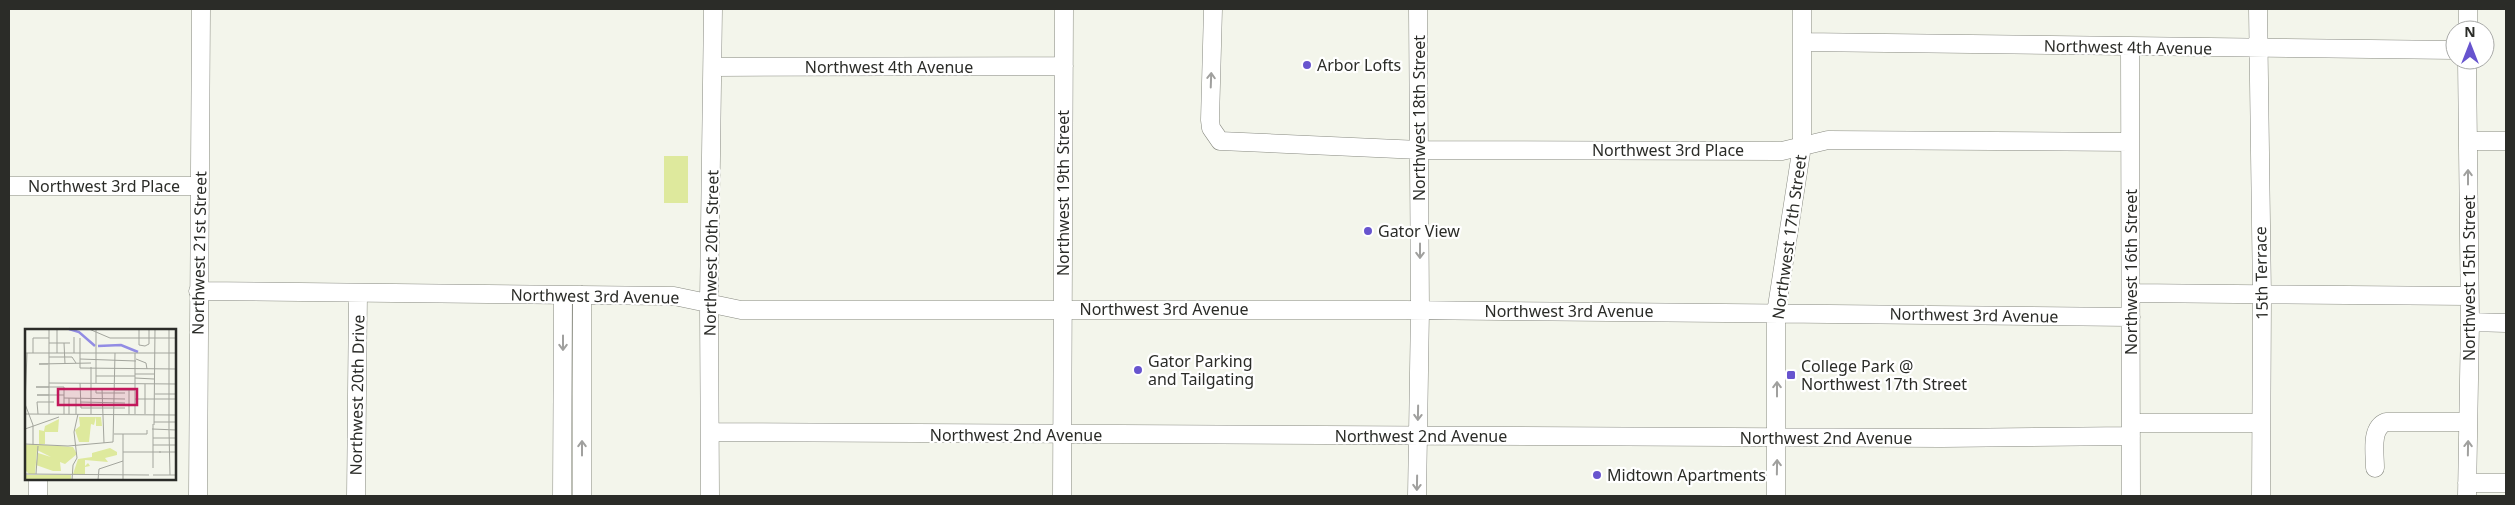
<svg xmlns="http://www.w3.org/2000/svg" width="2515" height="505" font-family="'Noto Sans',sans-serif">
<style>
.green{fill:#dee99d}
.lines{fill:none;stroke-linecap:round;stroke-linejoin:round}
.street-casing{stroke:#888a81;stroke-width:19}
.street{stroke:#fff;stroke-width:18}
.oneway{stroke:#a0a09e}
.poi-dot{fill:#6754ce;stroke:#fff;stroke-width:2}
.labels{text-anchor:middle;stroke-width:4.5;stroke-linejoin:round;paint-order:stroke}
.street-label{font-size:16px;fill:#2b2c28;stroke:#fff}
.poi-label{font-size:16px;fill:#2b2c28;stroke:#fff;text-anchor:start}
.inset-river{fill:none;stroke:#928ce4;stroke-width:2.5}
.inset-road{fill:none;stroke:#a3a59d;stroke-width:1}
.view{fill:#c2185b;fill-opacity:0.15;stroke:#c2185b;stroke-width:2.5}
.inset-edge{fill:none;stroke:#2b2c28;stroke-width:2.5}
</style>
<rect width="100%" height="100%" fill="#f3f5eb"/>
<path class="green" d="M 664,156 L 688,156 L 688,203 L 664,203 Z"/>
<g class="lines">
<g class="street-casing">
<path id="street" d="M 1213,9 L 1210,120 L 1211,128 L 1220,141 L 1420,150 L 1782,151 L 1828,140 L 2130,142
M 2258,9 L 2262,296 L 2261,496
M 2468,30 L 2468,9
M 1802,42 L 2455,50
M 2130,47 L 2131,496
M 713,67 L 1064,66
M 2468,141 L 2506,141
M 9,186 L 200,186
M 198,291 L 674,296 L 741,310 L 1405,310 L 2131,317
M 2131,293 L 2468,296
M 2470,322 L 2506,323
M 2131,423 L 2260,423
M 711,432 L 1942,438 L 2131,436
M 2375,468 C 2375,453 2370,428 2386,422 L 2468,422
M 2467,483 L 2506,483
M 38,496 L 38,479
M 198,496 L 201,9
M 356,496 L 358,293
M 562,496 L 563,295
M 582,496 L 582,295
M 710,496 L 709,303 L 713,9
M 1062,496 L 1064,9
M 1417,496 L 1420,310 L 1418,9
M 1776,496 L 1776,313 L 1802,146 L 1802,9
M 2467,496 L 2470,322 L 2467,60"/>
</g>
<use href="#street" class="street"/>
</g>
<defs><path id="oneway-shaft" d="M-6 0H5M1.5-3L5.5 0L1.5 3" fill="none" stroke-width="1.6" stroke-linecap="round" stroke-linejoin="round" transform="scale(1.25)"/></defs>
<g class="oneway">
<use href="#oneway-shaft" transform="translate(1211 80) rotate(-88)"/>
<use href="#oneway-shaft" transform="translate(2468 177) rotate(-90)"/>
<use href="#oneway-shaft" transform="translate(1420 251) rotate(90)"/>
<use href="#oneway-shaft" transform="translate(563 343) rotate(90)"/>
<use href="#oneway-shaft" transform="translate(1777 389) rotate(-90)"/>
<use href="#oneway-shaft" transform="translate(1418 413) rotate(91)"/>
<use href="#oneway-shaft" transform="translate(582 448) rotate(-90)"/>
<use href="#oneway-shaft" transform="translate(2468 448) rotate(-89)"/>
<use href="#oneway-shaft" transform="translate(1777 467) rotate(-89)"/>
<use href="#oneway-shaft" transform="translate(1417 483) rotate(91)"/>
</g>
<g class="poi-dot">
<circle cx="1307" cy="65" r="5"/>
<circle cx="1368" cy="231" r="5"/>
<circle cx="1138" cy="370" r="5"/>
<rect x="1786" y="370" width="10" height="10" rx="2.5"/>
<circle cx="1597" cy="475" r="5"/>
</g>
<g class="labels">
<g class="street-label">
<text transform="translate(2128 47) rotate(1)" y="6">Northwest 4th Avenue</text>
<text x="889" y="73">Northwest 4th Avenue</text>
<text transform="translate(1419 118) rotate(-90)" y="6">Northwest 18th Street</text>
<text x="1668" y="156">Northwest 3rd Place</text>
<text x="104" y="192">Northwest 3rd Place</text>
<text transform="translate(1063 193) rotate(-90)" y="6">Northwest 19th Street</text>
<text transform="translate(1789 237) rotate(-82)" y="6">Northwest 17th Street</text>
<text transform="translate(199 253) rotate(-89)" y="6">Northwest 21st Street</text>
<text transform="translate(711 253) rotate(-89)" y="6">Northwest 20th Street</text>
<text transform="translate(2131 272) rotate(-90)" y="6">Northwest 16th Street</text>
<text transform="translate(2261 273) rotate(-91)" y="6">15th Terrace</text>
<text transform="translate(2469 278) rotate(-90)" y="6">Northwest 15th Street</text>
<text transform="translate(595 296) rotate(1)" y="6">Northwest 3rd Avenue</text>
<text x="1164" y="315">Northwest 3rd Avenue</text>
<text x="1569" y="317">Northwest 3rd Avenue</text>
<text transform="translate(1974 315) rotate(1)" y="6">Northwest 3rd Avenue</text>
<text transform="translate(357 395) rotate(-89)" y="6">Northwest 20th Drive</text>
<text x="1016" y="441">Northwest 2nd Avenue</text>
<text x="1421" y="442">Northwest 2nd Avenue</text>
<text x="1826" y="444">Northwest 2nd Avenue</text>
</g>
<g class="poi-label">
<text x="1317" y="71">Arbor Lofts</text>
<text x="1378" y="237">Gator View</text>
<text x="1148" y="367">Gator Parking<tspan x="1148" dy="18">and Tailgating</tspan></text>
<text x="1801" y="372">College Park @<tspan x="1801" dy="18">Northwest 17th Street</tspan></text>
<text x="1607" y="481">Midtown Apartments</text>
</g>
</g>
<g transform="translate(25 329)">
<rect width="151" height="151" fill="#f3f5eb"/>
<path d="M 54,88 L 76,88 L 77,97 L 71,97 L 71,88 L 69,96 L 66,95 L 64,113 L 54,113 L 50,101 L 55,97 ZM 34,90 L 33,103 L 20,103 L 20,115 L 14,115 L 14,101 L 19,102 L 20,97 ZM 6,115 L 48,118 L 52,125 L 40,135 L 35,133 L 36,142 L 28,142 L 11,136 L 13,124 L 26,128 L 12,121 L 10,145 L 4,145 L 0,141 L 0,121 L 1,116 ZM 85,119 L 92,123 L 92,126 L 80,129 L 83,133 L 60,131 L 60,137 L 63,134 L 65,137 L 60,138 L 60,145 L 48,145 L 53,130 L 67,128 L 67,124 ZM 0,146 L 46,146 L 46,151 L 0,151 Z" fill="#dee99d"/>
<path class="inset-river" d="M 44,0 L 54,3 L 70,17M 73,17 L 96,16 L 113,23"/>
<path class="inset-road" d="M 64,0 L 85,9 L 152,9M 71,0 L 71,54M 114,0 L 114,16 L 120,17 L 124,15 L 124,0M 55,9 L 55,39 L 152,40M 24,14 L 45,14M 39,14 L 40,35M 0,24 L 152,24M 2,24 L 0,75 L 8,96 L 8,116M 8,24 L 8,9 L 24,9M 32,24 L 32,0M 49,24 L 49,8M 110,24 L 110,85M 24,28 L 47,28 L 51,34M 55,30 L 111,32M 111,30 L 121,34 L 122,40M 23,35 L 14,35 L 66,34M 110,45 L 129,45M 71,47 L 110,47M 110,49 L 129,50M 24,54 L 152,55M 55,54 L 56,79 L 100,79M 120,55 L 120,85M 24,58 L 11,58 L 39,58M 90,61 L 110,61M 71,64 L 71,60 L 77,60 L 79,114M 71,64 L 100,64M 130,65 L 152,65M 24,66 L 12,66 L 39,66M 39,69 L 100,70M 110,70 L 152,70M 55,73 L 100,74M 0,85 L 152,86M 13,85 L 12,73 L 29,73M 24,85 L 24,0M 39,85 L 39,58M 44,85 L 44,69M 51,85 L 51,69M 66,85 L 66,38M 104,85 L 104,59M 129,93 L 152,93M 128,95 L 128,139M 129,96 L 130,0M 0,100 L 34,88M 127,100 L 152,101M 144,100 L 144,0M 144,101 L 145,146M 89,105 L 122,105 L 122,101M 98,105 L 98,151M 128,109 L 152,109M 0,115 L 43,117 L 88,113 L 90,24M 128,116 L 152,116M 98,123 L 136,123M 134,123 L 152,123M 0,145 L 124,146M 11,145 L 13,117M 128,146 L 152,146M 47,151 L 48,136 L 52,129 L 49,103 L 53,85M 73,151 L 74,140 L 98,132"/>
<path class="view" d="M 33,60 L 112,60 L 112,76 L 33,76 Z"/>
<rect width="151" height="151" class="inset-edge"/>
</g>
<rect width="2515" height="505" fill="none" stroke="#2b2c28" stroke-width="20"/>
<g transform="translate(2470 45)"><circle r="24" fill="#ffffff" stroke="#aaaba9"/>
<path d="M0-4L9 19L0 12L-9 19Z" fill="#6754ce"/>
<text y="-8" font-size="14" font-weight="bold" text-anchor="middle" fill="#2b2c28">N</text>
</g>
</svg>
